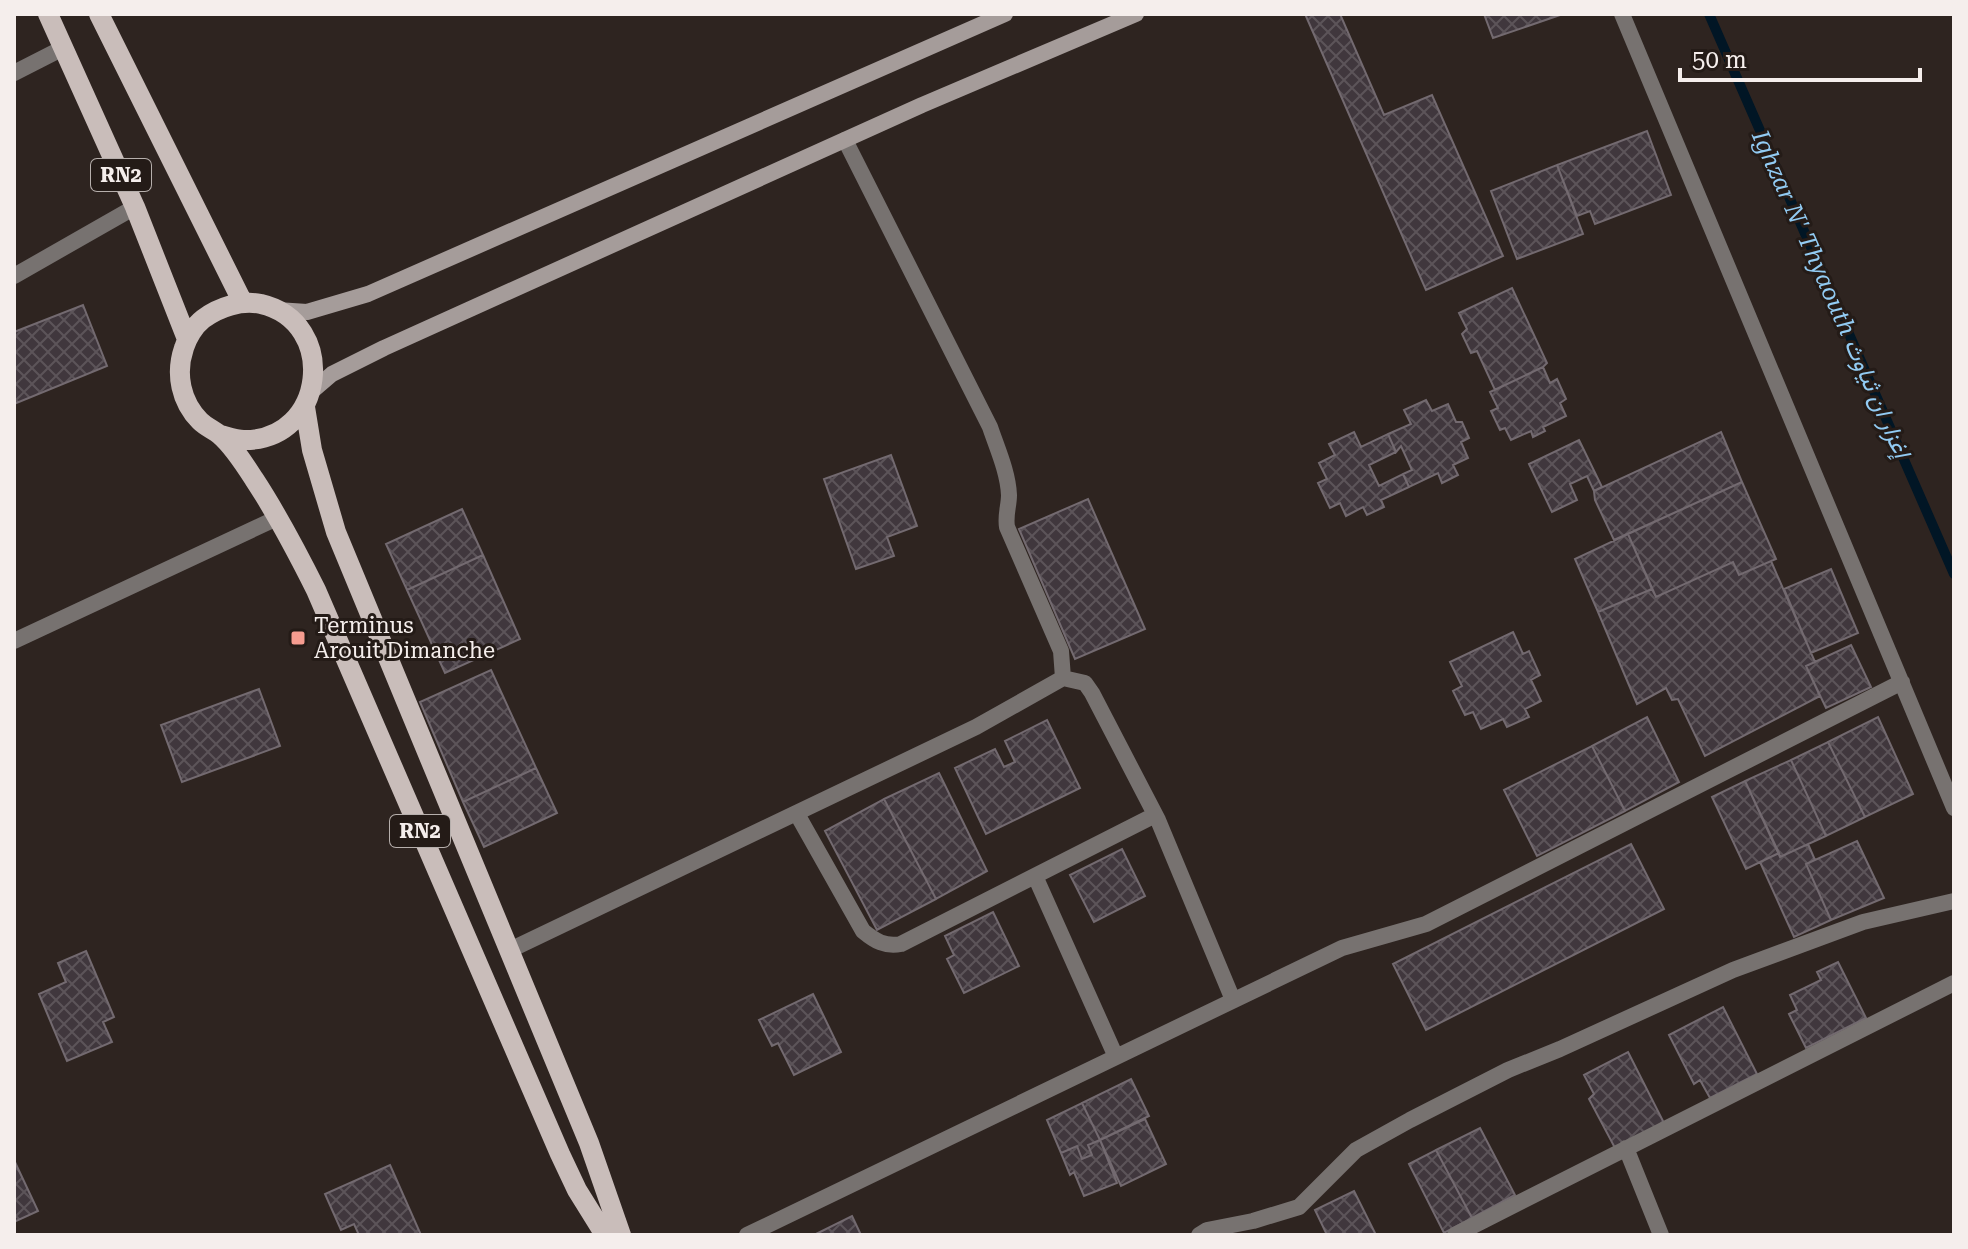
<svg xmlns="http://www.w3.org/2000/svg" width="1968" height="1249" font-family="'Roboto Serif',Vazirmatn,serif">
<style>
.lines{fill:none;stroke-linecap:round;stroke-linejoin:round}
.stream{stroke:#011625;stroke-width:10}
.building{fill:url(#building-cross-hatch);stroke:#736a70;stroke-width:2}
.street{stroke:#777270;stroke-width:16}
.secondary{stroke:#a59c9a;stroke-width:16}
.primary{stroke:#c9bdba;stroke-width:20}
.poi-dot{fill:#f59c90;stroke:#241b17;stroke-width:3}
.labels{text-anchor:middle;stroke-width:6;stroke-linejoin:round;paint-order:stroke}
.shield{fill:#241b17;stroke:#b6afac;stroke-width:2}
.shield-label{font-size:20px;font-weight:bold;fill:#f5eeec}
.poi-label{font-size:22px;fill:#f5eeec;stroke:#241b17;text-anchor:start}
.water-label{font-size:24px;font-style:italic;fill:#92cbf3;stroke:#241b17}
</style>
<defs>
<pattern id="building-cross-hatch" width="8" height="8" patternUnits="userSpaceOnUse" patternTransform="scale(2)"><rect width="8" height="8" fill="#40373d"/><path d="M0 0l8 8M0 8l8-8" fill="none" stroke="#5c5459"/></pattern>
</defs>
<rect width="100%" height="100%" fill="#2e2420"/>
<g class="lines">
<path class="stream" d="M 1709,14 L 1954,574"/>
</g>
<path class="building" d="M 1305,14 L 1340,14 L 1384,115 L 1432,95 L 1503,256 L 1426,290 Z
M 1484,14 L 1563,14 L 1493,38 Z
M 1647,131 L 1671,195 L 1595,224 L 1590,211 L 1577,216 L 1557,165 Z
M 1557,165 L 1583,234 L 1517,259 L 1491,191 Z
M 1512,288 L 1547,363 L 1543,367 L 1495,390 L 1477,351 L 1471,353 L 1462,334 L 1467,329 L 1459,313 Z
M 83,305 L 107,366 L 14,404 L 14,332 Z
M 1543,367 L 1550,383 L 1557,379 L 1566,399 L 1560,403 L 1566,416 L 1543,427 L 1545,431 L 1533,437 L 1531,431 L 1511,440 L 1505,428 L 1500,430 L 1491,411 L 1498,408 L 1490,392 Z
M 1426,400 L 1432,411 L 1448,404 L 1456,422 L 1462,422 L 1469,438 L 1461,442 L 1468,458 L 1453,465 L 1458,475 L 1442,483 L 1438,473 L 1409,487 L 1403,474 L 1412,470 L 1401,446 L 1396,452 L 1388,434 L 1411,424 L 1404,410 Z
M 1354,432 L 1361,447 L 1388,434 L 1396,452 L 1369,465 L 1379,486 L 1403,474 L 1409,487 L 1381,500 L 1384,507 L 1367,515 L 1363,507 L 1346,516 L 1340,503 L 1330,508 L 1318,483 L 1327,479 L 1319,463 L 1335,455 L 1329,444 Z
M 1721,432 L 1742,482 L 1614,540 L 1595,500 L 1594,491 Z
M 1579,440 L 1602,487 L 1594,491 L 1587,476 L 1570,484 L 1577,500 L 1552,512 L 1529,464 Z
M 891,455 L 917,526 L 887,537 L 894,556 L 856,569 L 824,479 Z
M 1742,482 L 1776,559 L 1739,575 L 1733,562 L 1656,597 L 1628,534 Z
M 1088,499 L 1145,629 L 1075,659 L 1019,529 Z
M 462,509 L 483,555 L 407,590 L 386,544 Z
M 1628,534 L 1652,589 L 1598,612 L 1575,559 Z
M 483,555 L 520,639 L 445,673 L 407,590 Z
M 1771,561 L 1815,662 L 1806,666 L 1820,696 L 1705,756 L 1678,699 L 1672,700 L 1666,688 L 1637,704 L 1598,612 L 1652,589 L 1656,597 L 1733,562 L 1739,575 Z
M 1831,569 L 1858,633 L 1811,653 L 1784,589 Z
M 1513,632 L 1523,654 L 1529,651 L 1540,675 L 1531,680 L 1541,701 L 1525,709 L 1529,717 L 1507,727 L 1503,719 L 1481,729 L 1473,712 L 1465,715 L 1453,691 L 1462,686 L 1450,662 Z
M 1851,645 L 1871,687 L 1826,708 L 1806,666 Z
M 491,670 L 536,768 L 463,802 L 420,702 Z
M 259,689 L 280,746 L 182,782 L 161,725 Z
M 1647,717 L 1679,782 L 1625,811 L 1592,746 Z
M 1878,717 L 1913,794 L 1865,817 L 1828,742 Z
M 1047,720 L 1080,788 L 986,834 L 955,768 L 995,749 L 1004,767 L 1015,762 L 1005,741 Z
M 1828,742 L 1865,817 L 1826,836 L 1791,760 Z
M 1592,746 L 1625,811 L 1537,856 L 1504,790 Z
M 1791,760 L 1826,836 L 1780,857 L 1745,781 Z
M 536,768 L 557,813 L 484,847 L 463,802 Z
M 939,773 L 987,871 L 936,899 L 884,799 Z
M 1745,781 L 1779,853 L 1746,869 L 1712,797 Z
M 884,799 L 936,899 L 877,930 L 825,831 Z
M 1857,841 L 1884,898 L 1831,920 L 1806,864 Z
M 1631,844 L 1664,909 L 1426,1030 L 1393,964 Z
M 1808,844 L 1815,860 L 1806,864 L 1831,920 L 1794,937 L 1760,862 L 1779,853 L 1780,857 Z
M 1122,849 L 1145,896 L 1094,922 L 1070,875 Z
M 993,912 L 1019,966 L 964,993 L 947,959 L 954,955 L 945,936 Z
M 86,951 L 114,1017 L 103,1022 L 112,1042 L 67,1061 L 39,994 L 66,982 L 58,963 Z
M 1838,962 L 1866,1018 L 1806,1048 L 1789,1014 L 1797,1010 L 1790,995 L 1821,980 L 1817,972 Z
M 813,994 L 841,1052 L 794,1075 L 778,1043 L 772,1046 L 759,1020 Z
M 1723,1007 L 1757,1074 L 1710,1098 L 1700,1080 L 1694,1084 L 1669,1035 Z
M 1628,1052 L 1664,1123 L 1615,1148 L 1589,1099 L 1594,1094 L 1584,1075 Z
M 1131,1079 L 1149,1116 L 1100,1140 L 1082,1103 Z
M 1082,1103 L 1100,1140 L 1088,1145 L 1092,1155 L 1082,1159 L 1077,1146 L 1061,1153 L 1047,1120 Z
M 1145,1119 L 1166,1164 L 1121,1186 L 1100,1140 Z
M 1480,1128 L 1515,1195 L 1472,1218 L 1436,1150 Z
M 1100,1140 L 1117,1183 L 1084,1196 L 1074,1172 L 1070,1175 L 1061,1153 L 1077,1146 L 1082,1159 L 1092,1155 L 1088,1145 Z
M 1436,1150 L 1472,1218 L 1444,1233 L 1409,1164 Z
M 14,1160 L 38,1211 L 14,1222 Z
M 390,1165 L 421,1235 L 359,1235 L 354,1224 L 341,1230 L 325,1194 Z
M 1354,1191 L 1376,1235 L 1327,1235 L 1315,1210 Z
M 852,1216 L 861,1235 L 814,1235 Z"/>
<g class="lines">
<path class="street" d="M 1622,14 L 1954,808
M 14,73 L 63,48
M 845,140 L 990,427 C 997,448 1008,472 1009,495 C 1009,506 1005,515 1007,527 L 1061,651 L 1063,678
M 14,276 L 135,207
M 14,641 L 277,518
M 797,814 L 863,931 C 875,941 885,947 901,944 L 1155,815
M 1035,876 L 1116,1057
M 510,950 L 976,727 L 1063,678 L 1085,683 L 1092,693 L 1158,820 L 1233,1000
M 1626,1148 L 1661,1235
M 747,1235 L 1342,948 L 1426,924 L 1902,682
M 1199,1235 L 1207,1230 L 1253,1221 L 1299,1207 L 1356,1150 L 1410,1120 L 1508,1070 L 1560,1049 L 1733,970 L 1863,922 L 1954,901
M 1455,1235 L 1954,983"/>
<path class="secondary" d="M 277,310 L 307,312 L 368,294 L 1005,14
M 311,392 L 332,374 L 384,348 L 922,105 L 1136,14"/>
<path class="primary" d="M 48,14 L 135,207 L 187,339
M 99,14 L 243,303
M 305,407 L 312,450 L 336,532 L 589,1143 L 621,1235
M 220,435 C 228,437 237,440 244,440 C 326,441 339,322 261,304 C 241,300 219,307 203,319 C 194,326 187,338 184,348 C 175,374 181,402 200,421 C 206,427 214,430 220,435 C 233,446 245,465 254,479 C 277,514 297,552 316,590 L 560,1154 L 577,1190 L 605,1235"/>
</g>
<rect class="poi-dot" x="290" y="630" width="16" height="16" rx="4"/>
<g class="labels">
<g class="shield">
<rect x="91" y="159" width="60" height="32" rx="6"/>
<rect x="390" y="815" width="60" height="32" rx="6"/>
</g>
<g class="shield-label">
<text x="121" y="182">RN2</text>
<text x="420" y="838">RN2</text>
</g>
<g class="poi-label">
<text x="314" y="633">Terminus<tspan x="314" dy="25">Arouit Dimanche</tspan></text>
</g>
<g class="water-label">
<text transform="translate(1831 294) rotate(66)" y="8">Ighzar N' Thyaouth إغزار ان ثياوث</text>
</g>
</g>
<rect width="1968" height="1249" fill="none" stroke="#f5eeec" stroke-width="32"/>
<path d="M1680 68v12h240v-12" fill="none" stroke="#f5eeec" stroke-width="4"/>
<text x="1692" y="68" font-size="24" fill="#f5eeec" stroke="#241b17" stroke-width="6" paint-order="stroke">50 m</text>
</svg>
